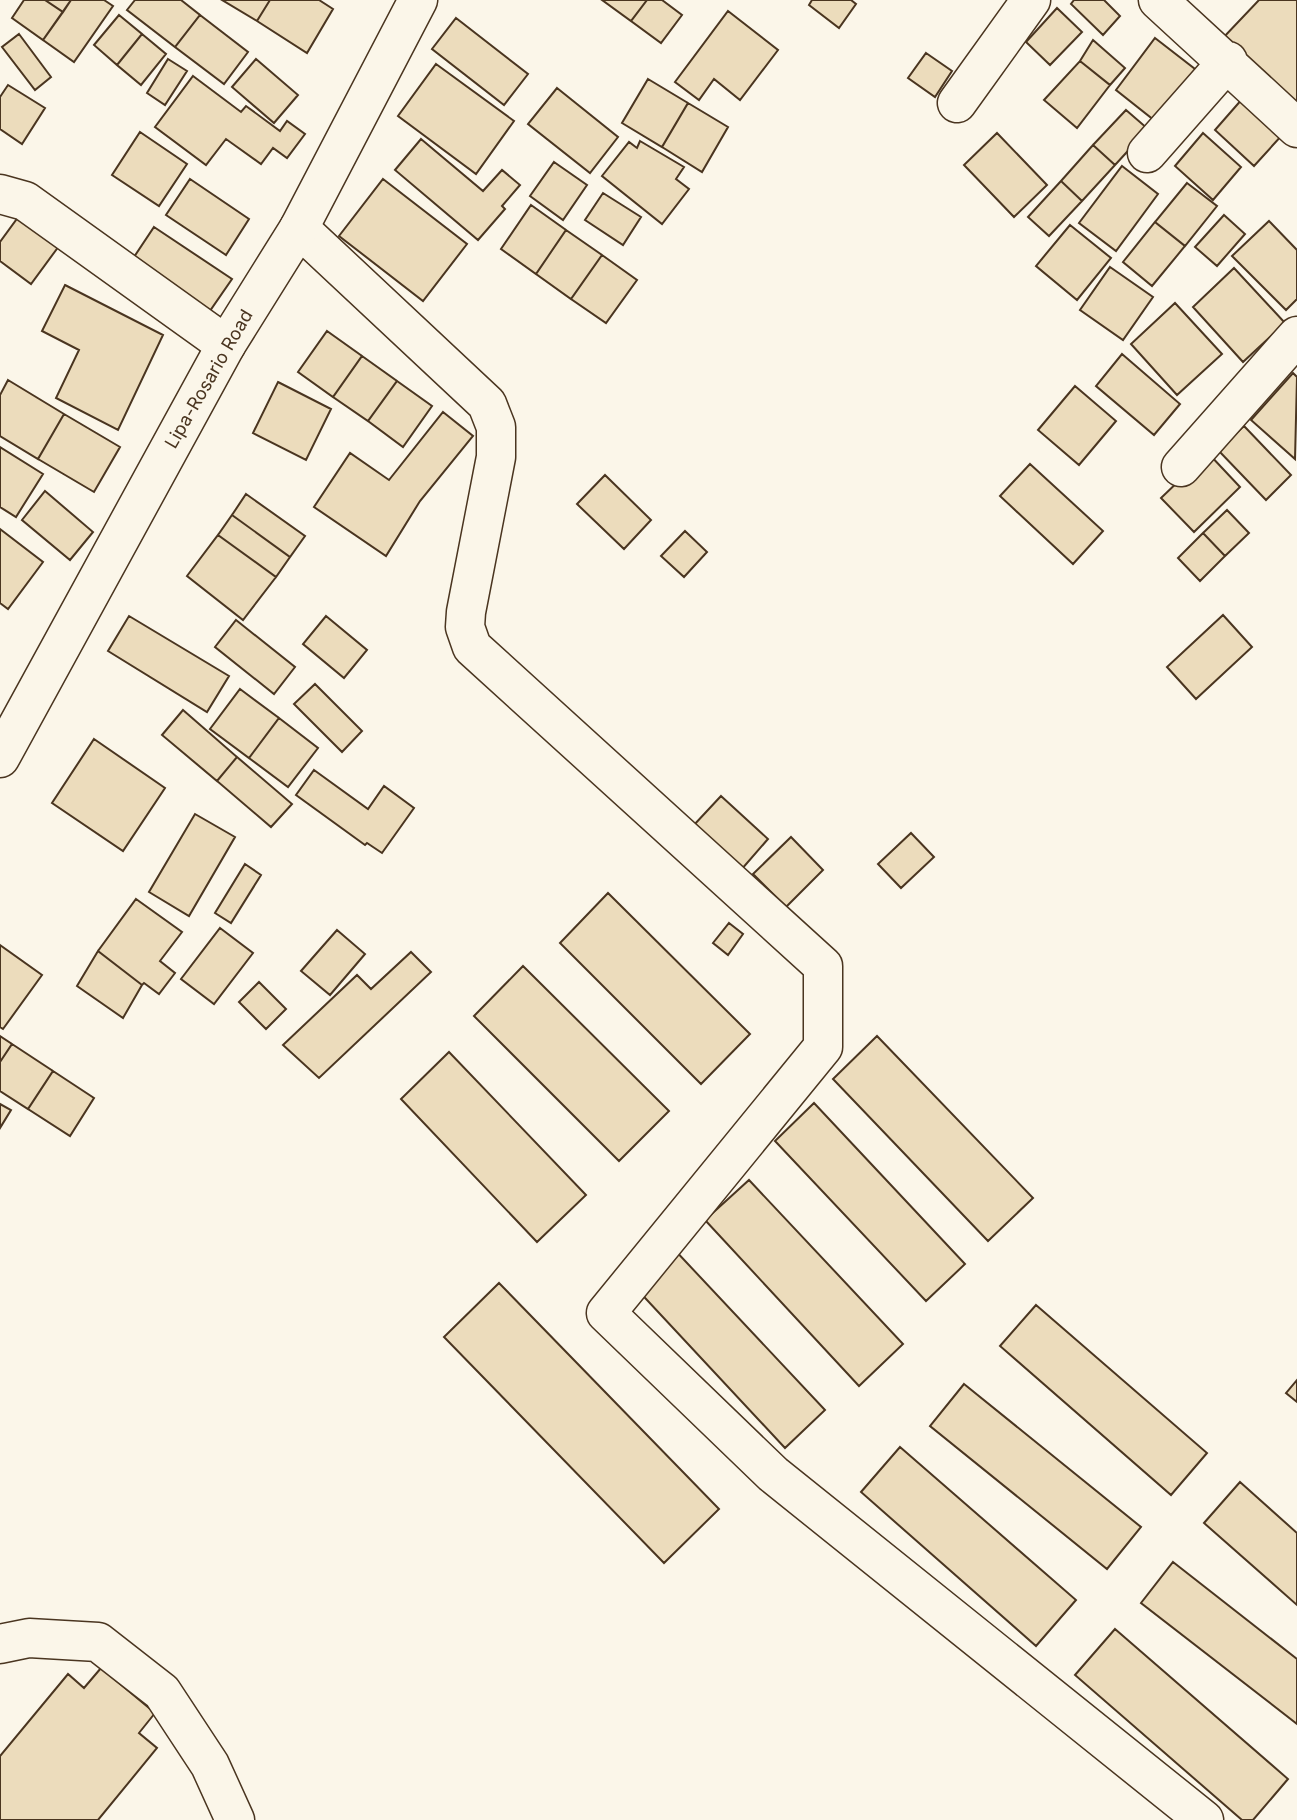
<svg xmlns="http://www.w3.org/2000/svg" width="1297" height="1820" font-family="Inter,sans-serif">
<style>
.building{fill:#ecdcbc;stroke:#4a3520;stroke-width:2}
.lines{fill:none;stroke-linecap:round;stroke-linejoin:round}
.minor-casing{stroke:#4a3520;stroke-width:41}
.major-casing{stroke:#4a3520;stroke-width:41}
.minor{stroke:#fbf6e9;stroke-width:38}
.major{stroke:#fbf6e9;stroke-width:38}
.labels{text-anchor:middle;stroke-width:5;stroke-linejoin:round;paint-order:stroke}
.street-label{font-size:18px;fill:#4a3520;stroke:#fbf6e9}
</style>
<rect width="100%" height="100%" fill="#fbf6e9"/>
<path class="building" d="M 24,0 L 45,0 L 63,12 L 43,40 L 12,18 Z
M 45,0 L 71,0 L 63,12 Z
M 71,0 L 104,0 L 113,6 L 74,62 L 43,40 Z
M 135,0 L 181,0 L 200,15 L 175,47 L 127,10 Z
M 222,0 L 270,0 L 257,21 Z
M 270,0 L 319,0 L 333,9 L 307,53 L 257,21 Z
M 602,0 L 647,0 L 631,21 Z
M 647,0 L 662,0 L 682,15 L 661,43 L 631,21 Z
M 812,0 L 851,0 L 856,4 L 839,28 L 809,5 Z
M 1074,0 L 1104,0 L 1120,16 L 1103,35 L 1071,4 Z
M 1259,0 L 1297,0 L 1297,110 L 1222,39 Z
M 1057,8 L 1082,32 L 1050,65 L 1026,42 Z
M 728,11 L 778,50 L 740,100 L 714,79 L 699,100 L 675,82 Z
M 119,15 L 142,34 L 117,65 L 94,45 Z
M 200,15 L 248,52 L 224,84 L 175,47 Z
M 456,18 L 528,74 L 504,105 L 432,49 Z
M 19,34 L 51,77 L 35,90 L 2,47 Z
M 142,34 L 166,54 L 141,85 L 117,65 Z
M 1155,38 L 1204,76 L 1164,128 L 1116,90 Z
M 1093,40 L 1125,68 L 1110,85 L 1080,61 Z
M 926,53 L 952,71 L 935,97 L 908,78 Z
M 168,59 L 187,71 L 165,105 L 147,93 Z
M 256,59 L 298,95 L 274,123 L 232,87 Z
M 1080,61 L 1110,85 L 1077,128 L 1044,100 Z
M 436,64 L 514,121 L 476,174 L 398,116 Z
M 193,76 L 241,112 L 246,106 L 280,131 L 287,121 L 305,134 L 287,158 L 273,148 L 261,164 L 226,139 L 206,165 L 155,127 Z
M 648,79 L 688,103 L 662,147 L 622,123 Z
M 8,85 L 45,108 L 22,144 L 0,129 L 0,97 Z
M 557,88 L 618,137 L 590,173 L 528,124 Z
M 1243,98 L 1283,134 L 1254,166 L 1215,130 Z
M 688,103 L 728,127 L 702,172 L 662,147 Z
M 1126,110 L 1148,129 L 1115,165 L 1093,145 Z
M 140,132 L 187,164 L 159,206 L 112,175 Z
M 997,133 L 1047,185 L 1014,217 L 964,165 Z
M 1203,133 L 1241,167 L 1213,200 L 1175,166 Z
M 421,139 L 483,191 L 502,170 L 520,185 L 502,206 L 505,209 L 478,240 L 395,170 Z
M 640,141 L 684,167 L 676,179 L 689,189 L 662,224 L 602,176 L 629,142 L 637,148 Z
M 1093,145 L 1115,165 L 1082,201 L 1061,181 Z
M 554,162 L 587,185 L 563,220 L 530,196 Z
M 1122,166 L 1158,194 L 1116,251 L 1079,223 Z
M 190,179 L 249,219 L 226,255 L 166,215 Z
M 383,179 L 467,244 L 423,301 L 339,236 Z
M 1061,181 L 1082,201 L 1049,236 L 1028,217 Z
M 1187,183 L 1217,206 L 1185,246 L 1155,222 Z
M 603,193 L 641,217 L 623,245 L 585,220 Z
M 531,205 L 566,230 L 536,274 L 501,249 Z
M 1224,215 L 1245,234 L 1217,266 L 1195,247 Z
M 19,216 L 59,246 L 31,284 L 0,261 L 0,242 Z
M 1269,221 L 1297,250 L 1297,299 L 1286,310 L 1232,256 Z
M 1155,222 L 1185,246 L 1152,286 L 1123,262 Z
M 1070,225 L 1111,258 L 1077,300 L 1036,266 Z
M 154,227 L 232,279 L 205,318 L 128,266 Z
M 566,230 L 602,255 L 571,299 L 536,274 Z
M 602,255 L 637,280 L 606,323 L 571,299 Z
M 1110,267 L 1153,297 L 1123,340 L 1080,310 Z
M 1234,268 L 1285,323 L 1243,362 L 1193,307 Z
M 65,285 L 163,335 L 118,430 L 56,398 L 79,350 L 42,331 Z
M 1175,303 L 1222,354 L 1177,395 L 1131,344 Z
M 327,331 L 362,356 L 333,397 L 298,372 Z
M 1122,354 L 1180,404 L 1154,435 L 1096,386 Z
M 362,356 L 397,381 L 368,421 L 333,397 Z
M 1293,373 L 1297,377 L 1295,459 L 1251,420 Z
M 8,380 L 64,414 L 38,459 L 0,436 L 0,395 Z
M 397,381 L 432,406 L 403,447 L 368,421 Z
M 278,382 L 331,409 L 306,460 L 253,433 Z
M 1075,386 L 1116,421 L 1079,465 L 1038,430 Z
M 443,412 L 473,436 L 420,501 L 386,556 L 314,507 L 350,453 L 389,480 Z
M 64,414 L 120,447 L 94,492 L 38,459 Z
M 1244,426 L 1291,475 L 1266,500 L 1218,450 Z
M 0,447 L 43,474 L 16,517 L 0,507 Z
M 1208,453 L 1240,487 L 1194,532 L 1161,498 Z
M 1030,464 L 1103,531 L 1073,564 L 1000,496 Z
M 605,475 L 651,520 L 624,549 L 577,504 Z
M 45,491 L 93,532 L 70,560 L 22,520 Z
M 246,494 L 305,536 L 290,557 L 232,515 Z
M 1227,510 L 1249,533 L 1225,556 L 1203,533 Z
M 232,515 L 290,557 L 276,577 L 218,535 Z
M 0,529 L 43,562 L 8,609 L 0,603 Z
M 685,531 L 707,552 L 684,577 L 661,556 Z
M 1203,533 L 1225,556 L 1200,581 L 1178,558 Z
M 218,535 L 276,577 L 243,620 L 187,576 Z
M 1223,615 L 1252,647 L 1196,699 L 1167,667 Z
M 129,616 L 229,676 L 207,712 L 108,651 Z
M 326,616 L 367,650 L 344,678 L 303,644 Z
M 236,620 L 295,667 L 274,694 L 215,647 Z
M 315,684 L 362,731 L 342,752 L 294,704 Z
M 240,689 L 279,718 L 249,758 L 210,729 Z
M 183,710 L 237,757 L 217,781 L 162,735 Z
M 279,718 L 318,748 L 288,787 L 249,758 Z
M 94,739 L 165,788 L 123,851 L 52,803 Z
M 237,757 L 292,804 L 271,827 L 217,781 Z
M 314,770 L 368,809 L 384,786 L 414,808 L 382,853 L 367,843 L 365,845 L 296,795 Z
M 721,796 L 768,839 L 741,870 L 693,826 Z
M 195,814 L 235,837 L 189,916 L 149,892 Z
M 911,833 L 934,857 L 901,888 L 878,864 Z
M 791,837 L 823,870 L 786,907 L 753,874 Z
M 245,864 L 261,875 L 231,923 L 215,913 Z
M 608,893 L 750,1034 L 701,1084 L 560,943 Z
M 136,899 L 182,932 L 160,961 L 175,973 L 159,994 L 144,983 L 142,985 L 98,951 Z
M 729,923 L 743,934 L 728,955 L 713,943 Z
M 220,928 L 253,953 L 214,1004 L 181,979 Z
M 337,930 L 365,954 L 330,995 L 301,971 Z
M 0,945 L 42,975 L 3,1029 L 0,1027 Z
M 98,951 L 142,985 L 123,1018 L 77,986 Z
M 411,952 L 431,972 L 319,1078 L 283,1045 L 357,975 L 371,989 Z
M 523,966 L 669,1111 L 619,1161 L 474,1016 Z
M 259,982 L 286,1009 L 266,1029 L 239,1002 Z
M 0,1036 L 12,1044 L 0,1062 Z
M 877,1036 L 1033,1198 L 988,1241 L 833,1079 Z
M 12,1044 L 53,1071 L 28,1109 L 0,1091 L 0,1062 Z
M 449,1052 L 586,1195 L 537,1242 L 401,1099 Z
M 53,1071 L 94,1098 L 70,1136 L 28,1109 Z
M 814,1103 L 965,1264 L 926,1301 L 775,1141 Z
M 0,1104 L 11,1110 L 0,1128 Z
M 749,1180 L 903,1344 L 859,1386 L 705,1220 Z
M 672,1247 L 825,1410 L 785,1448 L 633,1285 Z
M 499,1283 L 719,1509 L 664,1563 L 444,1337 Z
M 1036,1305 L 1207,1453 L 1171,1495 L 1000,1346 Z
M 1297,1380 L 1297,1402 L 1286,1393 Z
M 964,1384 L 1141,1527 L 1107,1569 L 930,1426 Z
M 900,1447 L 1076,1600 L 1036,1646 L 861,1492 Z
M 1240,1482 L 1297,1533 L 1297,1605 L 1204,1523 Z
M 1173,1562 L 1297,1659 L 1297,1724 L 1141,1603 Z
M 1115,1629 L 1288,1779 L 1253,1820 L 1242,1820 L 1075,1675 Z
M 101,1668 L 155,1713 L 139,1733 L 157,1748 L 98,1820 L 0,1820 L 0,1756 L 68,1674 L 84,1688 Z"/>
<g class="lines">
<g class="minor-casing">
<path id="minor" d="M 1158,0 L 1297,128
M 957,103 L 1031,0
M 1147,153 L 1228,61
M 0,194 L 25,201 L 226,345
M 299,228 L 487,404 L 496,427 L 496,457 L 466,612 L 465,627 L 472,647 L 823,966 L 823,1047 L 606,1313 L 773,1474 L 1204,1820
M 1181,467 L 1297,336
M 0,1644 L 29,1638 L 98,1642 L 162,1692 L 210,1765 L 235,1820"/>
</g>
<g class="major-casing">
<path id="major" d="M 0,758 L 226,345 L 299,228 L 418,0"/>
</g>
<use href="#minor" class="minor"/>
<use href="#major" class="major"/>
</g>
<g class="labels">
<g class="street-label">
<text transform="translate(209 379) rotate(-60)" y="6">Lipa-Rosario Road</text>
</g>
</g>
</svg>
